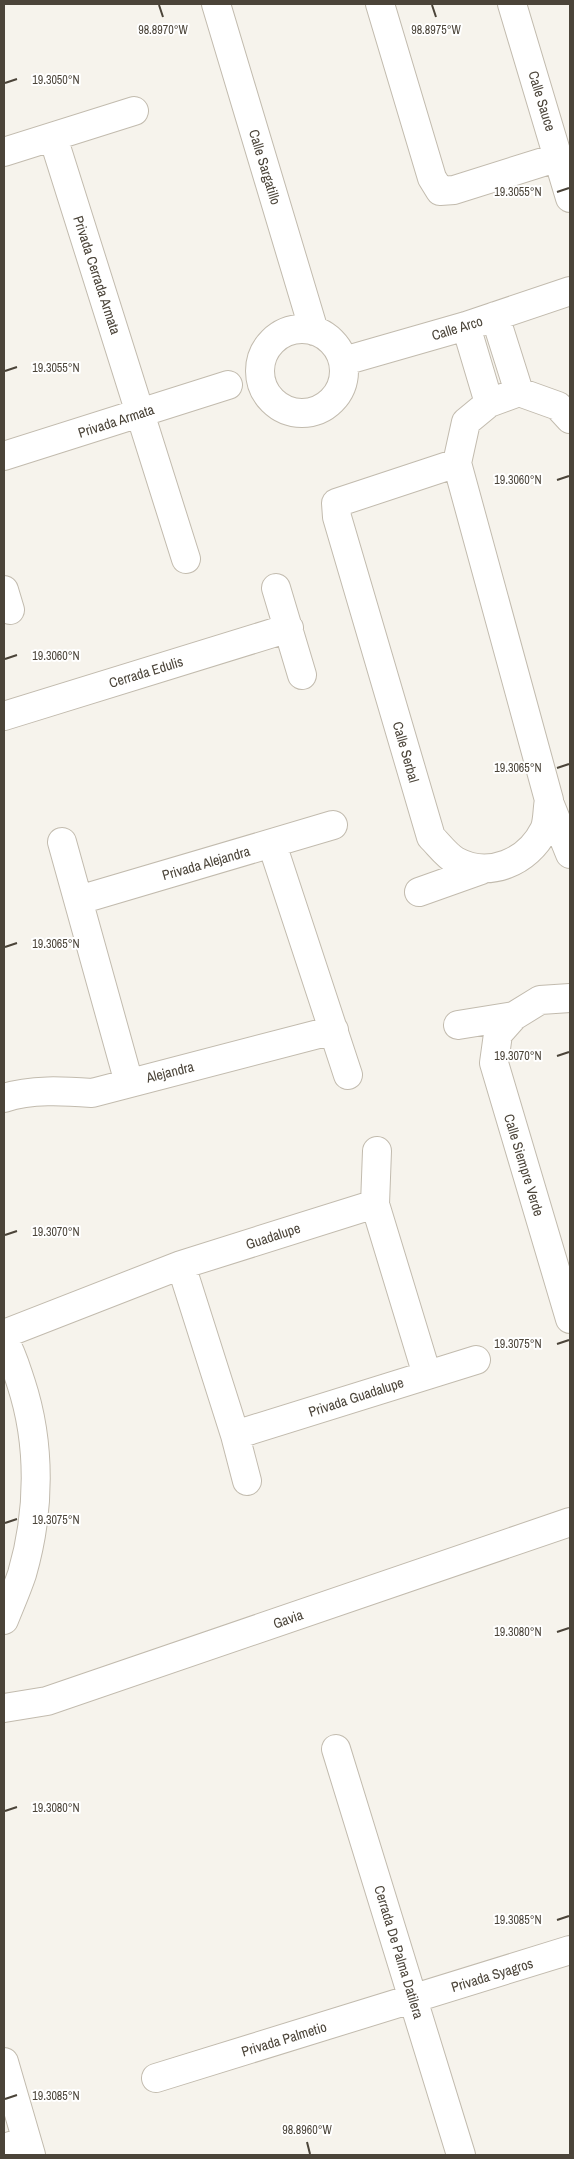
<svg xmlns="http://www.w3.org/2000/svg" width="574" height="2159" font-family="'Archivo Narrow',sans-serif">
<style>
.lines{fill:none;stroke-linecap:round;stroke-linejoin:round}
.street-casing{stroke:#c2bbae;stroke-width:30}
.street{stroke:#fff;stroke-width:28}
.ticks{fill:none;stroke:#4b4439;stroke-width:2}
.labels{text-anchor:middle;stroke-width:4;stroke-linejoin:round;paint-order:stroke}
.street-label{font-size:14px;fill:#4b4439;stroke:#fff}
.ticks-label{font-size:12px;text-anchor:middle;fill:#4b4439;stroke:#fff;stroke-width:4;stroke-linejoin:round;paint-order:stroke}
</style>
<rect width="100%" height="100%" fill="#f6f3ec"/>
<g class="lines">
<g class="street-casing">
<path id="street" d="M 216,4 L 314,331
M 380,4 L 432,178 L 440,191 L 454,190 L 559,157
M 512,4 L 570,198
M 53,137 L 186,559
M 4,152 L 134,111
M 495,316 L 519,392
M 466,326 L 489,403
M260 371a42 42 0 1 1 84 0a42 42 0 1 1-84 0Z
M 344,361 L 466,326 L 570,291
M 4,456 L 228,385
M 457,463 L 336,503 L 337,517 L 431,837 C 439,845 447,856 456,861 C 489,879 528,862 544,830 C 548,822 547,809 549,800 L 457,463 L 466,422 L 489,403 L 519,392 L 558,406 L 570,419
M 276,588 L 302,675
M 4,590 L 10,610
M 4,716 L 289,628
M 549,802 L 570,854
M 62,842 L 129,1083
M 272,844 L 348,1075
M 419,892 L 481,870
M 79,900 L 333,825
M 570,998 L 540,1000 L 514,1016 L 498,1034 L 494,1063 L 570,1319
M 458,1025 L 514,1016
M 4,1098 C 31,1089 64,1091 92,1093 L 334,1030
M 377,1151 L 375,1204 L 427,1375
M 181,1265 L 235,1435 L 247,1481
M 4,1334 L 181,1265 L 375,1204
M 4,1340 C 12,1353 16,1368 21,1383 C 41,1444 40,1512 22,1574 C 17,1589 10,1605 4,1620
M 235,1435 L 476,1360
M 4,1708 L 47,1701 L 570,1522
M 336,1749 L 461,2155
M 4,2062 L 31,2155
M 156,2078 L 570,1950
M 4,2148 L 27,2141"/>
</g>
<use href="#street" class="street"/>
</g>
<path class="ticks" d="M 159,5 L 163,17M 432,5 L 436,17M 5,83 L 17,79M 557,192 L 569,188M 5,371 L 17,367M 557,480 L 569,476M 5,659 L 17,655M 557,768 L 569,764M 5,947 L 17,943M 557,1056 L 569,1052M 5,1235 L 17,1231M 557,1344 L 569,1340M 5,1523 L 17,1519M 557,1632 L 569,1628M 5,1811 L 17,1807M 557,1920 L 569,1916M 5,2099 L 17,2095M 307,2142 L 310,2154"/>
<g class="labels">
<g class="street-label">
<text transform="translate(542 101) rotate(73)" y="5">Calle Sauce</text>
<text transform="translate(265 167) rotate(73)" y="5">Calle Sargatillo</text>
<text transform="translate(97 275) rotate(72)" y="5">Privada Cerrada Armata</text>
<text transform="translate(457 328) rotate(-17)" y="5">Calle Arco</text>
<text transform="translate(116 421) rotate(-18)" y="5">Privada Armata</text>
<text transform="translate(146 672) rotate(-17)" y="5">Cerrada Edulis</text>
<text transform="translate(406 752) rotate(74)" y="5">Calle Serbal</text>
<text transform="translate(206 863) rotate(-16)" y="5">Privada Alejandra</text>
<text transform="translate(170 1072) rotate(-14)" y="5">Alejandra</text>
<text transform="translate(524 1165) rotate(73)" y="5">Calle Siempre Verde</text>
<text transform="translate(273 1236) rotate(-18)" y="5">Guadalupe</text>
<text transform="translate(356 1397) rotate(-18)" y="5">Privada Guadalupe</text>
<text transform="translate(288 1619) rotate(-19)" y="5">Gavia</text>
<text transform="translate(399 1952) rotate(73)" y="5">Cerrada De Palma Datilera</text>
<text transform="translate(492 1975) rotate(-17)" y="5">Privada Syagros</text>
<text transform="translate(284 2039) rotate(-17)" y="5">Privada Palmetio</text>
</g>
</g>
<g class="ticks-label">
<text x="163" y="34">98.8970°W</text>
<text x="436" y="34">98.8975°W</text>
<text x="56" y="84">19.3050°N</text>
<text x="518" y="196">19.3055°N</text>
<text x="56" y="372">19.3055°N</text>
<text x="518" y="484">19.3060°N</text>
<text x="56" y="660">19.3060°N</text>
<text x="518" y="772">19.3065°N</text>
<text x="56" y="948">19.3065°N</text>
<text x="518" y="1060">19.3070°N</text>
<text x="56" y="1236">19.3070°N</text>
<text x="518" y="1348">19.3075°N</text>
<text x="56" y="1524">19.3075°N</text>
<text x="518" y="1636">19.3080°N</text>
<text x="56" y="1812">19.3080°N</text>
<text x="518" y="1924">19.3085°N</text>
<text x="56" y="2100">19.3085°N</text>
<text x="307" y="2134">98.8960°W</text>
</g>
<rect width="574" height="2159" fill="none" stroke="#4b4439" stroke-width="10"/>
</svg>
